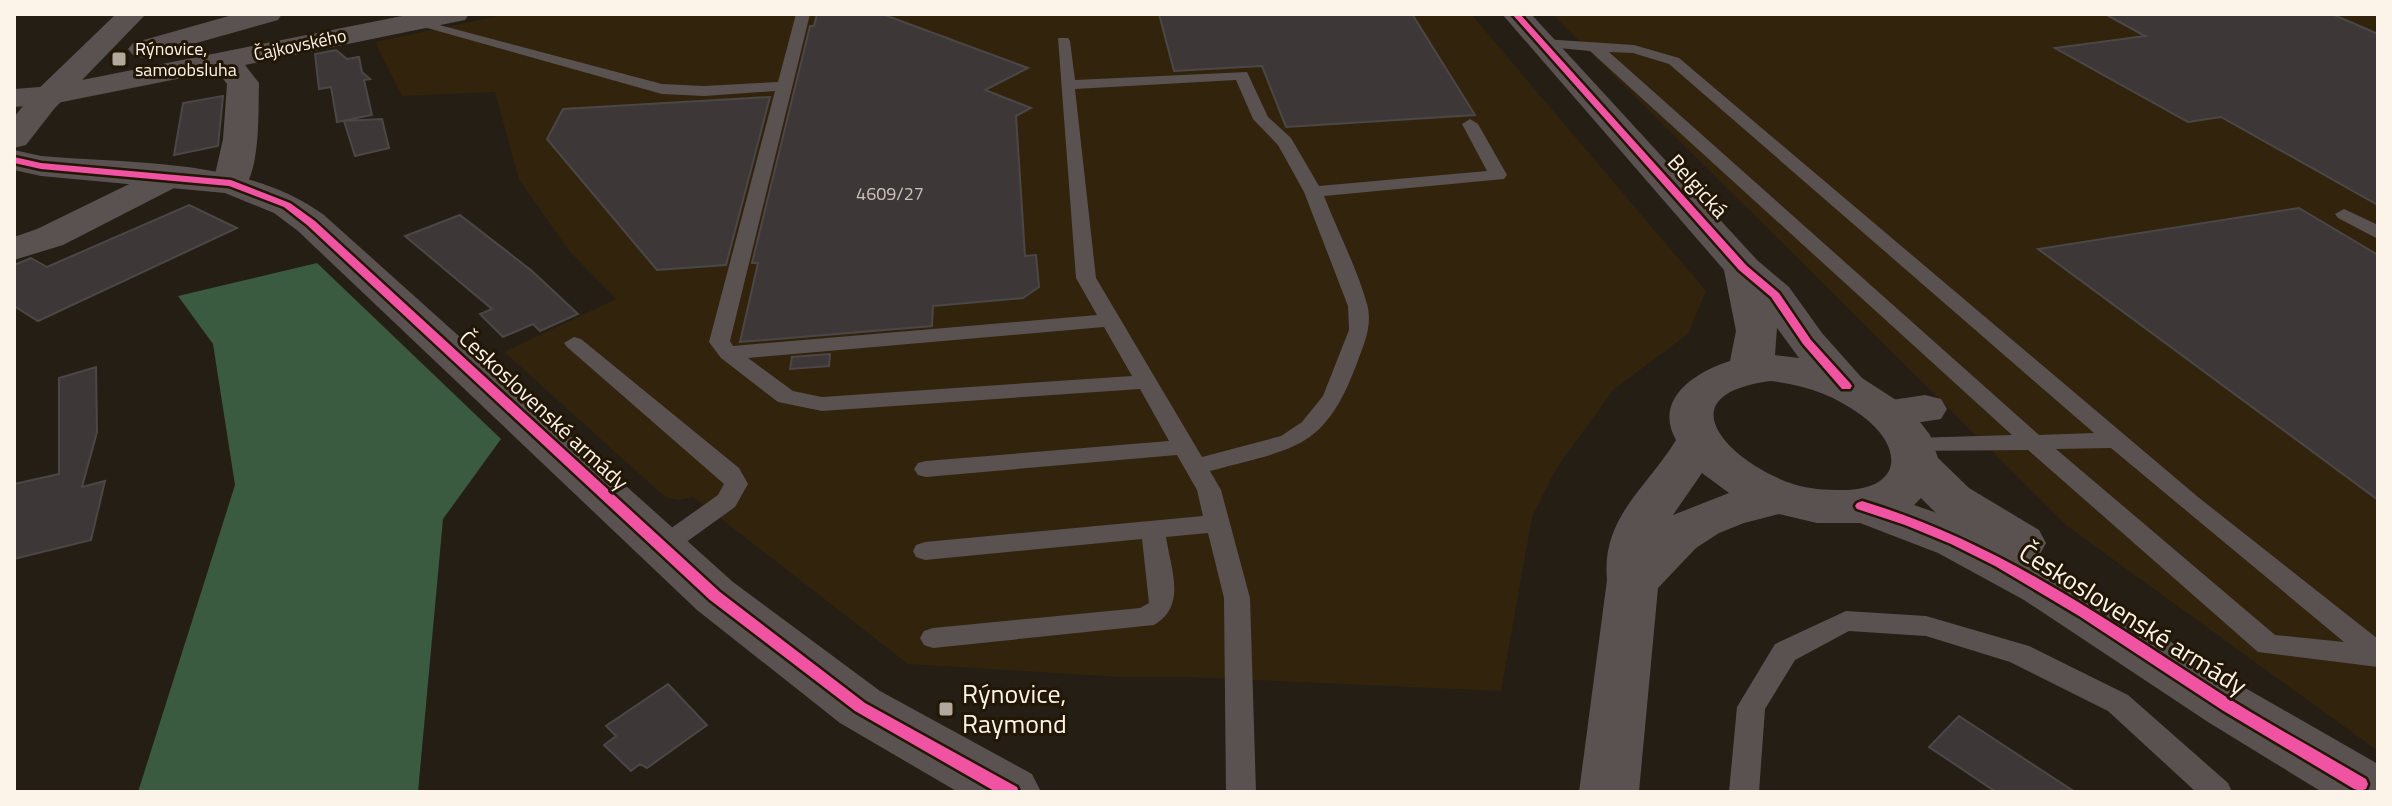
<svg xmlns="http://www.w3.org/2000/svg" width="2392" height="806" font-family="'Titillium Web',sans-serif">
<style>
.built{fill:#32230d}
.forest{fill:#3a5b40}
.building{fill:#3d3837;stroke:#4b4746;stroke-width:2}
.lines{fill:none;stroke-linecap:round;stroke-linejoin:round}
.service{fill:#5a5251;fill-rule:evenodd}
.minor{fill:#5a5251;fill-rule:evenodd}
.tertiary{fill:#5a5251;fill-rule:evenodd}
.cycleway-casing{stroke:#221605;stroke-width:5}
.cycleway{fill:#f153a3;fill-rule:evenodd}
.poi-dot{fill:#b1a89e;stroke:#221605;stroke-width:3}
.labels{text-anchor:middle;stroke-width:6;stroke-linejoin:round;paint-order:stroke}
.far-street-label{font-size:18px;fill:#fcf3e9;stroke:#221605}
.far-poi-label{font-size:18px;fill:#fcf3e9;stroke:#221605;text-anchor:start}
.number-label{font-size:18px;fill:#ccc4bc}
.street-label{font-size:22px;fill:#fcf3e9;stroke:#221605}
.near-street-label{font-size:26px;fill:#fcf3e9;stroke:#221605}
.near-poi-label{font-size:26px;fill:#fcf3e9;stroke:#221605;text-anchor:start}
</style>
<rect width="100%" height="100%" fill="#251e14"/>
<path class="built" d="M 508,14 L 1471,14 L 1706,291 L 1688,334 L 1613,390 L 1556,469 L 1532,517 L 1501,691 L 1185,677 L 1121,677 L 908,664 L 693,497 L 679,500 L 665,497 L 504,352 L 616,299 L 570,252 L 519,180 L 495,92 L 402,96 L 375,42 Z
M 1552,14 L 2378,14 L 2378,751 L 2067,526 Z"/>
<path class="forest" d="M 317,263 L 501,439 L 443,519 L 418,792 L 138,792 L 235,485 L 213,344 L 178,296 Z"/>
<path class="building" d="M 817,14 L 882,14 L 1028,68 L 985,90 L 1031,108 L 1016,116 L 1025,256 L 1036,255 L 1039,287 L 1023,298 L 933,306 L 932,326 L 740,342 L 758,263 L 752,263 L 810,26 L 814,26 Z
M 1159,14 L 1412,14 L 1475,115 L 1286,127 L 1262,66 L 1174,71 Z
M 2105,14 L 2332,14 L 2378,34 L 2378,205 L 2221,117 L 2188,122 L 2055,48 L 2145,36 Z
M 336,50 L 347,59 L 359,57 L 362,72 L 370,79 L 364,80 L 372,115 L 337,122 L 331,87 L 319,89 L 315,54 Z
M 223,96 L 218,146 L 174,155 L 183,103 Z
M 770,97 L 726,265 L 657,270 L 547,139 L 563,109 Z
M 382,119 L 389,148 L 355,156 L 344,121 Z
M 189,205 L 237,228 L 38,321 L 14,306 L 14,265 L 31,258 L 47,267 Z
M 2299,208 L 2378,255 L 2378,500 L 2038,249 Z
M 460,215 L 532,271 L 578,314 L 540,331 L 533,324 L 503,337 L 480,314 L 492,309 L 405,236 Z
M 830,354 L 829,366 L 790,369 L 792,357 Z
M 96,367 L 97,432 L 82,487 L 105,481 L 91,540 L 14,559 L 14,484 L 59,474 L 59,378 Z
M 668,684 L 707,725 L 647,768 L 640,764 L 631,771 L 604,745 L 616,736 L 606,726 Z
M 1959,716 L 2075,792 L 1996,792 L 1929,747 Z"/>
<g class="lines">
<path class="service" d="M 796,14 L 810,14 L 730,341 L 733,346 L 1097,315 L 1076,278 L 1058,38 L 1068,38 L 1070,41 L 1075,80 L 1247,72 L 1268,117 L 1291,138 L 1319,186 L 1487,171 L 1462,124 L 1470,119 L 1478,124 L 1507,175 L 1504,179 L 1324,196 C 1338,232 1357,268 1367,304 C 1373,325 1364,344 1357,363 C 1324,452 1293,448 1210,471 L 1221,490 L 1250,598 L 1256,792 L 1226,792 L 1224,598 L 1208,533 L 1166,537 C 1171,570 1187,606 1154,625 L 933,648 L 924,645 L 920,638 L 924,631 L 933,628 L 1140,608 L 1149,603 L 1142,539 L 925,560 L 916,557 L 913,551 L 916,545 L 925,542 L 1203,516 L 1197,490 L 1177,455 L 926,477 L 918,475 L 914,469 L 918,463 L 926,461 L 1169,441 L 1140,389 L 822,411 L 778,402 L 721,358 L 709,342 L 775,91 L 704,96 L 662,94 L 406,22 L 413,18 L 662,84 L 704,86 L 778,82 ZM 1236,80 L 1253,119 L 1278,145 L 1304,192 L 1348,306 L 1349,330 L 1323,396 L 1302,422 L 1281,436 L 1202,457 L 1096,278 L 1075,89 ZM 1104,327 L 1132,376 L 822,397 L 793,391 L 748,358 Z
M 1543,39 L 1634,45 L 1679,58 L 2198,497 L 2378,639 L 2378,667 L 2258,652 L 2028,450 L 1904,451 L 1901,446 L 1904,441 L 1912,438 L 2012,435 L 1590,51 L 1538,46 L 1536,43 ZM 1609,52 L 1633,53 L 1669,64 L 2094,433 L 2039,435 ZM 2111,448 L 2344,642 L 2275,635 L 2056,449 Z
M 2344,209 L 2378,225 L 2378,239 L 2338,218 L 2335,214 Z
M 574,337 L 581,339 L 739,468 L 748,484 L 735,507 L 671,553 L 662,556 L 653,553 L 650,547 L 653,541 L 718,495 L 724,484 L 567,347 L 564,343 Z
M 1846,611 L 1926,616 L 2029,646 L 2128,695 L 2228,783 L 2232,792 L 2196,792 L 2108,711 L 2010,662 L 1926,636 L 1849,631 L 1795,660 L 1765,709 L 1759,792 L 1729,792 L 1737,707 L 1775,644 Z"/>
<path class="minor" d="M 236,14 L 282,14 L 278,20 L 143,58 L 133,55 L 128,49 L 133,43 Z
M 412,14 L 469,14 L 465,20 L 455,22 L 245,65 L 259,83 C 258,113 261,166 243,190 L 231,194 L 219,190 L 213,183 L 223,139 L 227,84 L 217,71 L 52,104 L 14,107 L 14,89 L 52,86 Z
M 172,166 L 184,169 L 189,176 L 184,183 L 63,245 L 14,260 L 14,237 L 37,229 L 160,169 Z
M 1925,395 L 1941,399 L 1947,409 L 1941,419 L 1888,427 L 1872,423 L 1866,413 L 1872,403 Z"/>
<path class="tertiary" d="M 116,14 L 146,14 L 54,109 L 26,145 L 14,148 L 14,117 L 32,95 Z
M 1502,14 L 1531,14 L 1757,260 L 1789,287 L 1822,333 L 1862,378 L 1910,409 L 1930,435 L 1938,458 L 1969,488 L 2039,530 L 2046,543 L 2039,556 L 2033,557 L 2247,689 L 2378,764 L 2378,792 L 2322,792 L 2208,722 L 2024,600 L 1938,553 L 1860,523 L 1817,523 L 1779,514 L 1744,523 L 1719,533 L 1696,548 L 1658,588 L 1639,792 L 1579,792 L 1607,580 C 1601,518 1646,489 1676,440 C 1653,399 1695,372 1730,361 L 1736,331 L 1724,270 ZM 1777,328 L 1799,358 L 1775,355 ZM 1771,381 C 1805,385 1834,395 1861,415 C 1906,448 1902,490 1842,490 C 1825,490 1808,489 1793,484 C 1732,464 1661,395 1771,381 ZM 1702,473 L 1729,493 L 1673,515 ZM 1921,498 L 1935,512 L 1937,513 L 1914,505 Z
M 14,150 L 41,156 C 134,164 246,158 324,215 L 733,582 L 880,691 L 1032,774 L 1041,792 L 958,792 L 840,723 L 697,610 L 298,231 L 274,213 L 225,193 L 41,176 L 14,170 Z"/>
<g class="cycleway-casing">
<path id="cycleway" d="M 1512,14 L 1520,14 L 1747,266 L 1779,293 L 1811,340 L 1850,383 L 1852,386 L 1850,389 L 1842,389 L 1803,344 L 1771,297 L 1739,270 Z
M 14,157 L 41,163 L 231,180 L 290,203 L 315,221 L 720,592 L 865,703 L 1017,787 L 1019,792 L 996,792 L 855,711 L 710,600 L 307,225 L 284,207 L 229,186 L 41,169 L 14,163 Z
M 1862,501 C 1995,541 2099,615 2214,689 C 2263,721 2315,749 2366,779 L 2368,784 L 2366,789 L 2360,791 L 2354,789 L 2222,710 L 2079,616 L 1995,566 L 1951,544 L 1905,525 L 1857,509 L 1855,506 L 1857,503 Z"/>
</g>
<use href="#cycleway" class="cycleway"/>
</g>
<g class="poi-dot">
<rect x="111" y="51" width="16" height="16" rx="4"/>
<rect x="938" y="701" width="16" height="16" rx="4"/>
</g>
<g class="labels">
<g class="far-street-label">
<text transform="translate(300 45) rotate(-12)" y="6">Čajkovského</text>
</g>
<g class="far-poi-label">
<text x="135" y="55">Rýnovice,<tspan x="135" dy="21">samoobsluha</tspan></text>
</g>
<g class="number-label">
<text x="890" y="200">4609/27</text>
</g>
<g class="street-label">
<text transform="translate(1698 186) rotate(48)" y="8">Belgická</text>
<text transform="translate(544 410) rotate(43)" y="8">Československé armády</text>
</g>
<g class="near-street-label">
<text transform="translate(2133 619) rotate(32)" y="9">Československé armády</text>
</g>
<g class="near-poi-label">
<text x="962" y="703">Rýnovice,<tspan x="962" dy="30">Raymond</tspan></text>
</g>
</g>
<rect width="2392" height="806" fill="none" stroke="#fcf3e9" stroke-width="32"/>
</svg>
